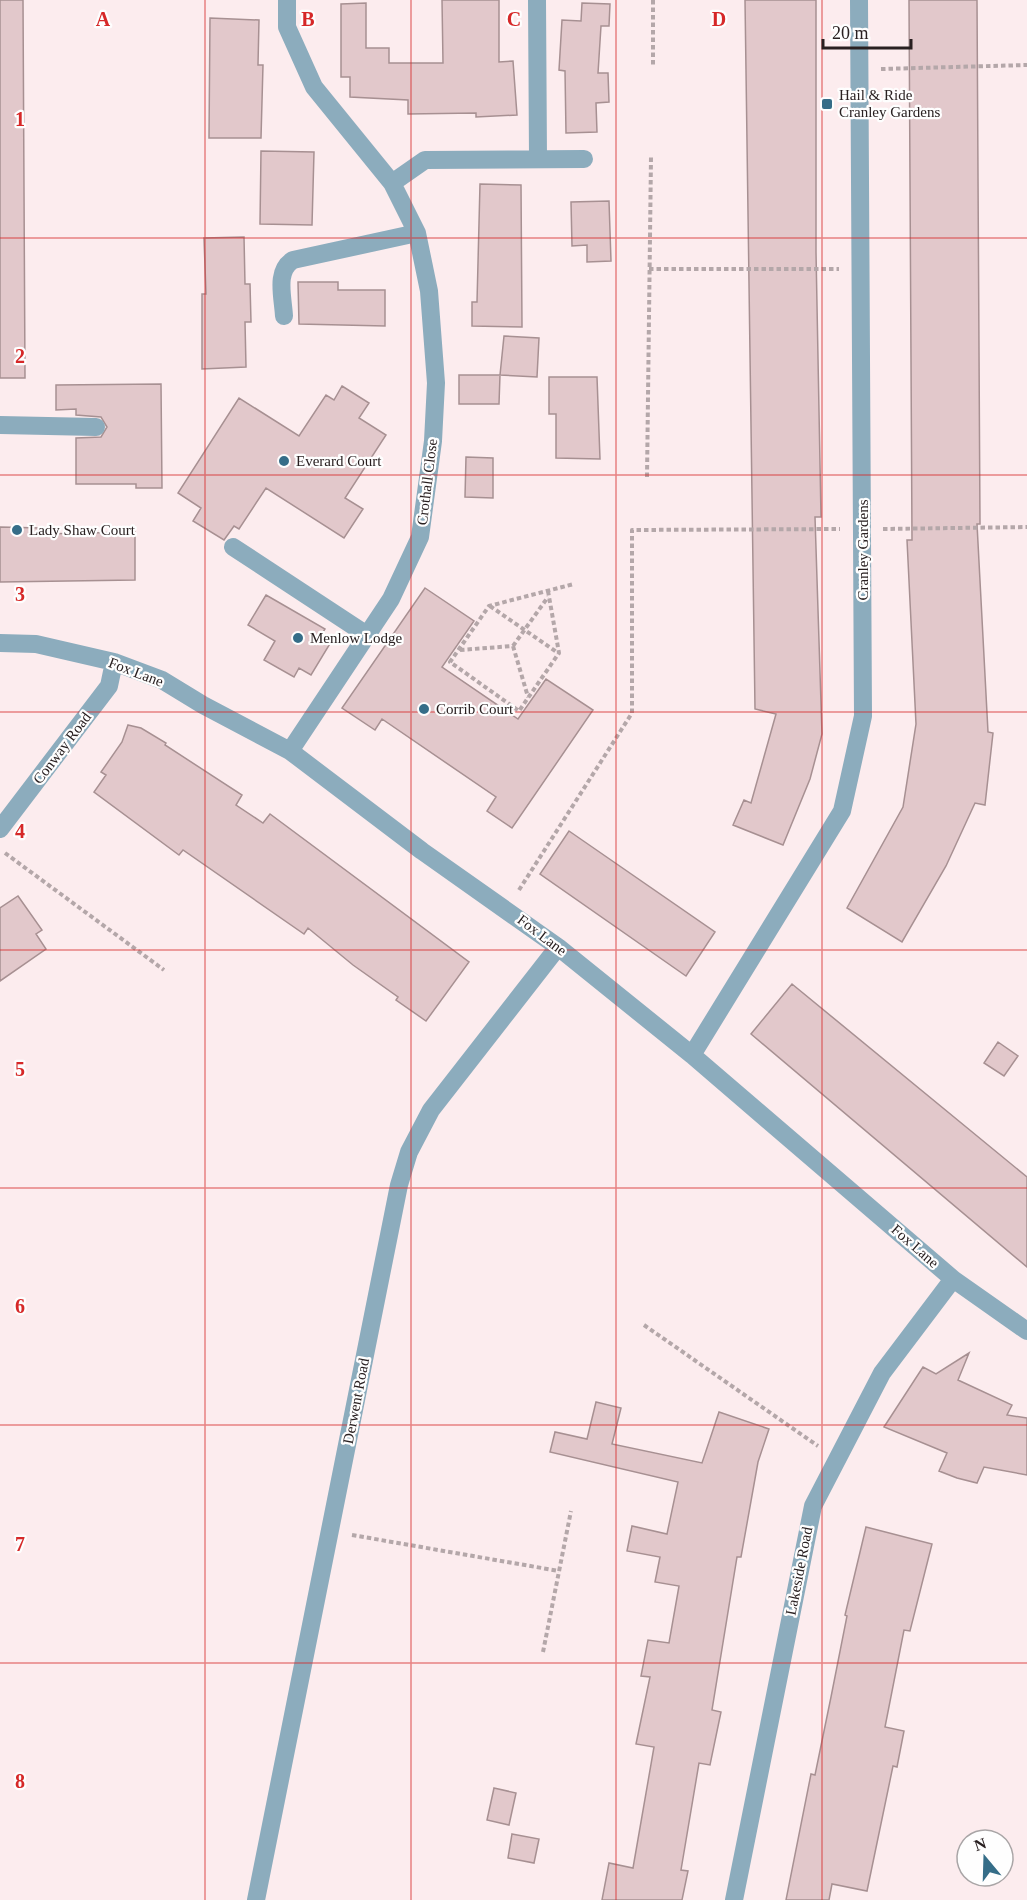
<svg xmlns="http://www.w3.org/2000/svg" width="1027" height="1900" font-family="Georgia,serif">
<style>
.building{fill:#e2c8cb;stroke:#a79092;stroke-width:1.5}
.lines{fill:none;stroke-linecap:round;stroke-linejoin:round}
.path{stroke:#b4a7a9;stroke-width:4;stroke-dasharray:4.5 3;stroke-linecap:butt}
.minor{stroke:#8cacbd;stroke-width:18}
.grid{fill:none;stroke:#d62828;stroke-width:1.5;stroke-opacity:0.55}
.poi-dot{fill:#356d88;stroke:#fefefe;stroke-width:2}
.labels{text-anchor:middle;stroke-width:4.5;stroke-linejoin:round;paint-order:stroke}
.poi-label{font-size:15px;fill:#292021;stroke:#fefefe;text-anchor:start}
.street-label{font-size:15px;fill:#292021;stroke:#fefefe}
.grid-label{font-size:20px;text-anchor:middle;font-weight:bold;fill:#d62828;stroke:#fefefe;stroke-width:4.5;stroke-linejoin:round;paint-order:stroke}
</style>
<rect width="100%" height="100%" fill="#fcecee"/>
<path class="building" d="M 0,0 L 23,0 L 25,378 L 0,378 Z
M 442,0 L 499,0 L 499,62 L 513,61 L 517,115 L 476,117 L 476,113 L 408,114 L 408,100 L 350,97 L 350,77 L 341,77 L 341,4 L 366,3 L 366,48 L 389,48 L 389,63 L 443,63 Z
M 745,0 L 816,0 L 816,252 L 821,517 L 815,517 L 822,734 L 810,779 L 783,845 L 733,825 L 744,800 L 751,803 L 776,714 L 755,709 Z
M 909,0 L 977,0 L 980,524 L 977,524 L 988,732 L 993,733 L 985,805 L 975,803 L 946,866 L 902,942 L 847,908 L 903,807 L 916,724 L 907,540 L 912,540 Z
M 582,3 L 610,4 L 609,26 L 601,26 L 598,73 L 608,73 L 609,102 L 596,103 L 597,132 L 566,133 L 565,71 L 559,70 L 562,20 L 581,21 Z
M 210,18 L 259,20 L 258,65 L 263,65 L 261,138 L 209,138 Z
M 261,151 L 314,152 L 312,225 L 260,224 Z
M 480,184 L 521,185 L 522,327 L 472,326 L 472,302 L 477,302 Z
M 609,201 L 611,261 L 587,262 L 587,245 L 572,246 L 571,202 Z
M 244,237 L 245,284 L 250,284 L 251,322 L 245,322 L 246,367 L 202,369 L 202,294 L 206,294 L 204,238 Z
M 298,282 L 338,282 L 338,290 L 385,290 L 385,326 L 299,324 Z
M 504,336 L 539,338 L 537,377 L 500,375 Z
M 459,375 L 500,375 L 499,404 L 459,404 Z
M 549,377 L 597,377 L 600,459 L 556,458 L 556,414 L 549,414 Z
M 161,384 L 162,488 L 136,488 L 136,484 L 76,484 L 76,438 L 101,437 L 107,427 L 101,417 L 76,415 L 76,409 L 56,410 L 56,385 Z
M 342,386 L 369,403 L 359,418 L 386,435 L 345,498 L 363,509 L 344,538 L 266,488 L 239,529 L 234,526 L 224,540 L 193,521 L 201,508 L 178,493 L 239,398 L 299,436 L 326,395 L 334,400 Z
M 466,457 L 493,458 L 493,498 L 465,497 Z
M 0,527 L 41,528 L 41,534 L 135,532 L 135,580 L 0,582 Z
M 425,588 L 474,621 L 442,667 L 518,719 L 546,679 L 593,710 L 512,828 L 487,811 L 496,797 L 382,719 L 375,730 L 342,708 Z
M 266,595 L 325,629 L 321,635 L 331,642 L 311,675 L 299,668 L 294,677 L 264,660 L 275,641 L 248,625 Z
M 128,725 L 141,728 L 166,743 L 165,745 L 242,795 L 236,805 L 263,823 L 270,814 L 469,962 L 426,1021 L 396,1000 L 398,997 L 353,965 L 308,928 L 304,934 L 183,850 L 179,855 L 94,792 L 106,775 L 101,772 L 122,742 Z
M 569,831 L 715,932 L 686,976 L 540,874 Z
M 18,896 L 42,930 L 36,934 L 46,949 L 0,981 L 0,908 Z
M 792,984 L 1027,1177 L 1027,1267 L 751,1034 Z
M 998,1042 L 1018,1056 L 1004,1076 L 984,1063 Z
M 969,1353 L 958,1380 L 1012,1405 L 1007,1415 L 1027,1418 L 1027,1475 L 984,1467 L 977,1483 L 957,1478 L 939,1471 L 947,1453 L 884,1427 L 923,1367 L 936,1374 Z
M 596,1402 L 621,1408 L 612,1444 L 702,1463 L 719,1412 L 769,1429 L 758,1462 L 741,1557 L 737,1557 L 712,1710 L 721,1712 L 710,1765 L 699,1763 L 681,1870 L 688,1871 L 682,1900 L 602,1900 L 609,1863 L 633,1868 L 654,1747 L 636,1744 L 650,1677 L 641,1676 L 648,1640 L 669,1643 L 679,1586 L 655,1582 L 660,1557 L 627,1551 L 632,1526 L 667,1534 L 678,1482 L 550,1452 L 555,1432 L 587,1439 Z
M 866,1527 L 932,1544 L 910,1631 L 904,1630 L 885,1727 L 904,1731 L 897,1767 L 893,1766 L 867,1891 L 832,1884 L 829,1900 L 786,1900 L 811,1774 L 815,1775 L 831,1697 L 847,1616 L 845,1615 Z
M 494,1788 L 516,1793 L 509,1825 L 487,1820 Z
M 512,1834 L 539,1839 L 534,1863 L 508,1858 Z"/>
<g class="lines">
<path class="path" d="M 653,0 L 653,66
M 881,69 L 1027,65
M 649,269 L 839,269
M 647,477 L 651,157
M 883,529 L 1027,527
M 548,591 L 559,653 L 519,711 L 450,662 L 489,606 L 574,584
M 490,606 L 558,653
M 513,646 L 548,597
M 513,646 L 528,697
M 460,650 L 513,646
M 5,853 L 164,970
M 519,890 L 632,713 L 632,530 L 840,529
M 644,1325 L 818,1446
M 352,1535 L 559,1571
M 543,1652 L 571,1511"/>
<path class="minor" d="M 287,0 L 287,27 L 314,87 L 392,183 L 417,233 L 429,291 L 436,383 L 433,441 L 420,537 L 391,599 L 290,751
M 537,0 L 538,158
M 392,183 L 425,160 L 584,159
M 284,316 C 283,297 275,271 293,260 L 417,233
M 0,425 L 96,427
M 233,547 L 367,635
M 0,643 L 36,644 L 114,662 L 162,680 L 203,705 L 290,751 L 422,851 L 558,947 L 692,1055 L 953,1279 L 1027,1331
M 0,829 L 109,686 L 114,662
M 692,1055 L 842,811 L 863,716 L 859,0
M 256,1900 L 399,1185 L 409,1152 L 431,1110 L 558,947
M 734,1900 L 813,1506 L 882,1373 L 953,1279"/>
</g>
<path class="grid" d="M 205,0 L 205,1900M 411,0 L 411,1900M 616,0 L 616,1900M 822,0 L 822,1900M 0,238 L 1027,238M 0,475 L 1027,475M 0,712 L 1027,712M 0,950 L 1027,950M 0,1188 L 1027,1188M 0,1425 L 1027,1425M 0,1663 L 1027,1663"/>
<g class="poi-dot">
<rect x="821" y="98" width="12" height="12" rx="3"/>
<circle cx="284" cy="461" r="6"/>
<circle cx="17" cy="530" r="6"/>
<circle cx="298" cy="638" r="6"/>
<circle cx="424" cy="709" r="6"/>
</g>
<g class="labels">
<g class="poi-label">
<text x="839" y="100">Hail &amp; Ride<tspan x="839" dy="17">Cranley Gardens</tspan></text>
<text x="296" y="466">Everard Court</text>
<text x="29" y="535">Lady Shaw Court</text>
<text x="310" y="643">Menlow Lodge</text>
<text x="436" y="714">Corrib Court</text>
</g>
<g class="street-label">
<text transform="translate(427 482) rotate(-83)" y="5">Crothall Close</text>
<text transform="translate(863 550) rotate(-90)" y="5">Cranley Gardens</text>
<text transform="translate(136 672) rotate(21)" y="5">Fox Lane</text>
<text transform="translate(62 748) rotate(-53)" y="5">Conway Road</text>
<text transform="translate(542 935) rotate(37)" y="5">Fox Lane</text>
<text transform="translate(915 1246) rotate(41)" y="5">Fox Lane</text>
<text transform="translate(356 1401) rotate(-79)" y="5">Derwent Road</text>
<text transform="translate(799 1571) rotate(-79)" y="5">Lakeside Road</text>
</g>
</g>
<g class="grid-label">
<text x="103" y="26">A</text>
<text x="308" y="26">B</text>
<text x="514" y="26">C</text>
<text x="719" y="26">D</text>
<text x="20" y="126">1</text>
<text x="20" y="363">2</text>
<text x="20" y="601">3</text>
<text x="20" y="838">4</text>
<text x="20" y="1076">5</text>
<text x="20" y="1313">6</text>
<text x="20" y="1551">7</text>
<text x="20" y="1788">8</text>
</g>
<g transform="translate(985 1858) rotate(341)"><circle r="28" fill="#fefefe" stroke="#a9a5a6" stroke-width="1.5"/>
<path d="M0-4.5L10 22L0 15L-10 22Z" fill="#356d88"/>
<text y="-9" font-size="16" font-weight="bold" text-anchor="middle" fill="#292021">N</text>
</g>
<path d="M823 39v9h88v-9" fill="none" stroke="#292021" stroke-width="3"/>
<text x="832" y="39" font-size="18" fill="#292021" stroke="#fefefe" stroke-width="4.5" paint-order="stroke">20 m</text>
</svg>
